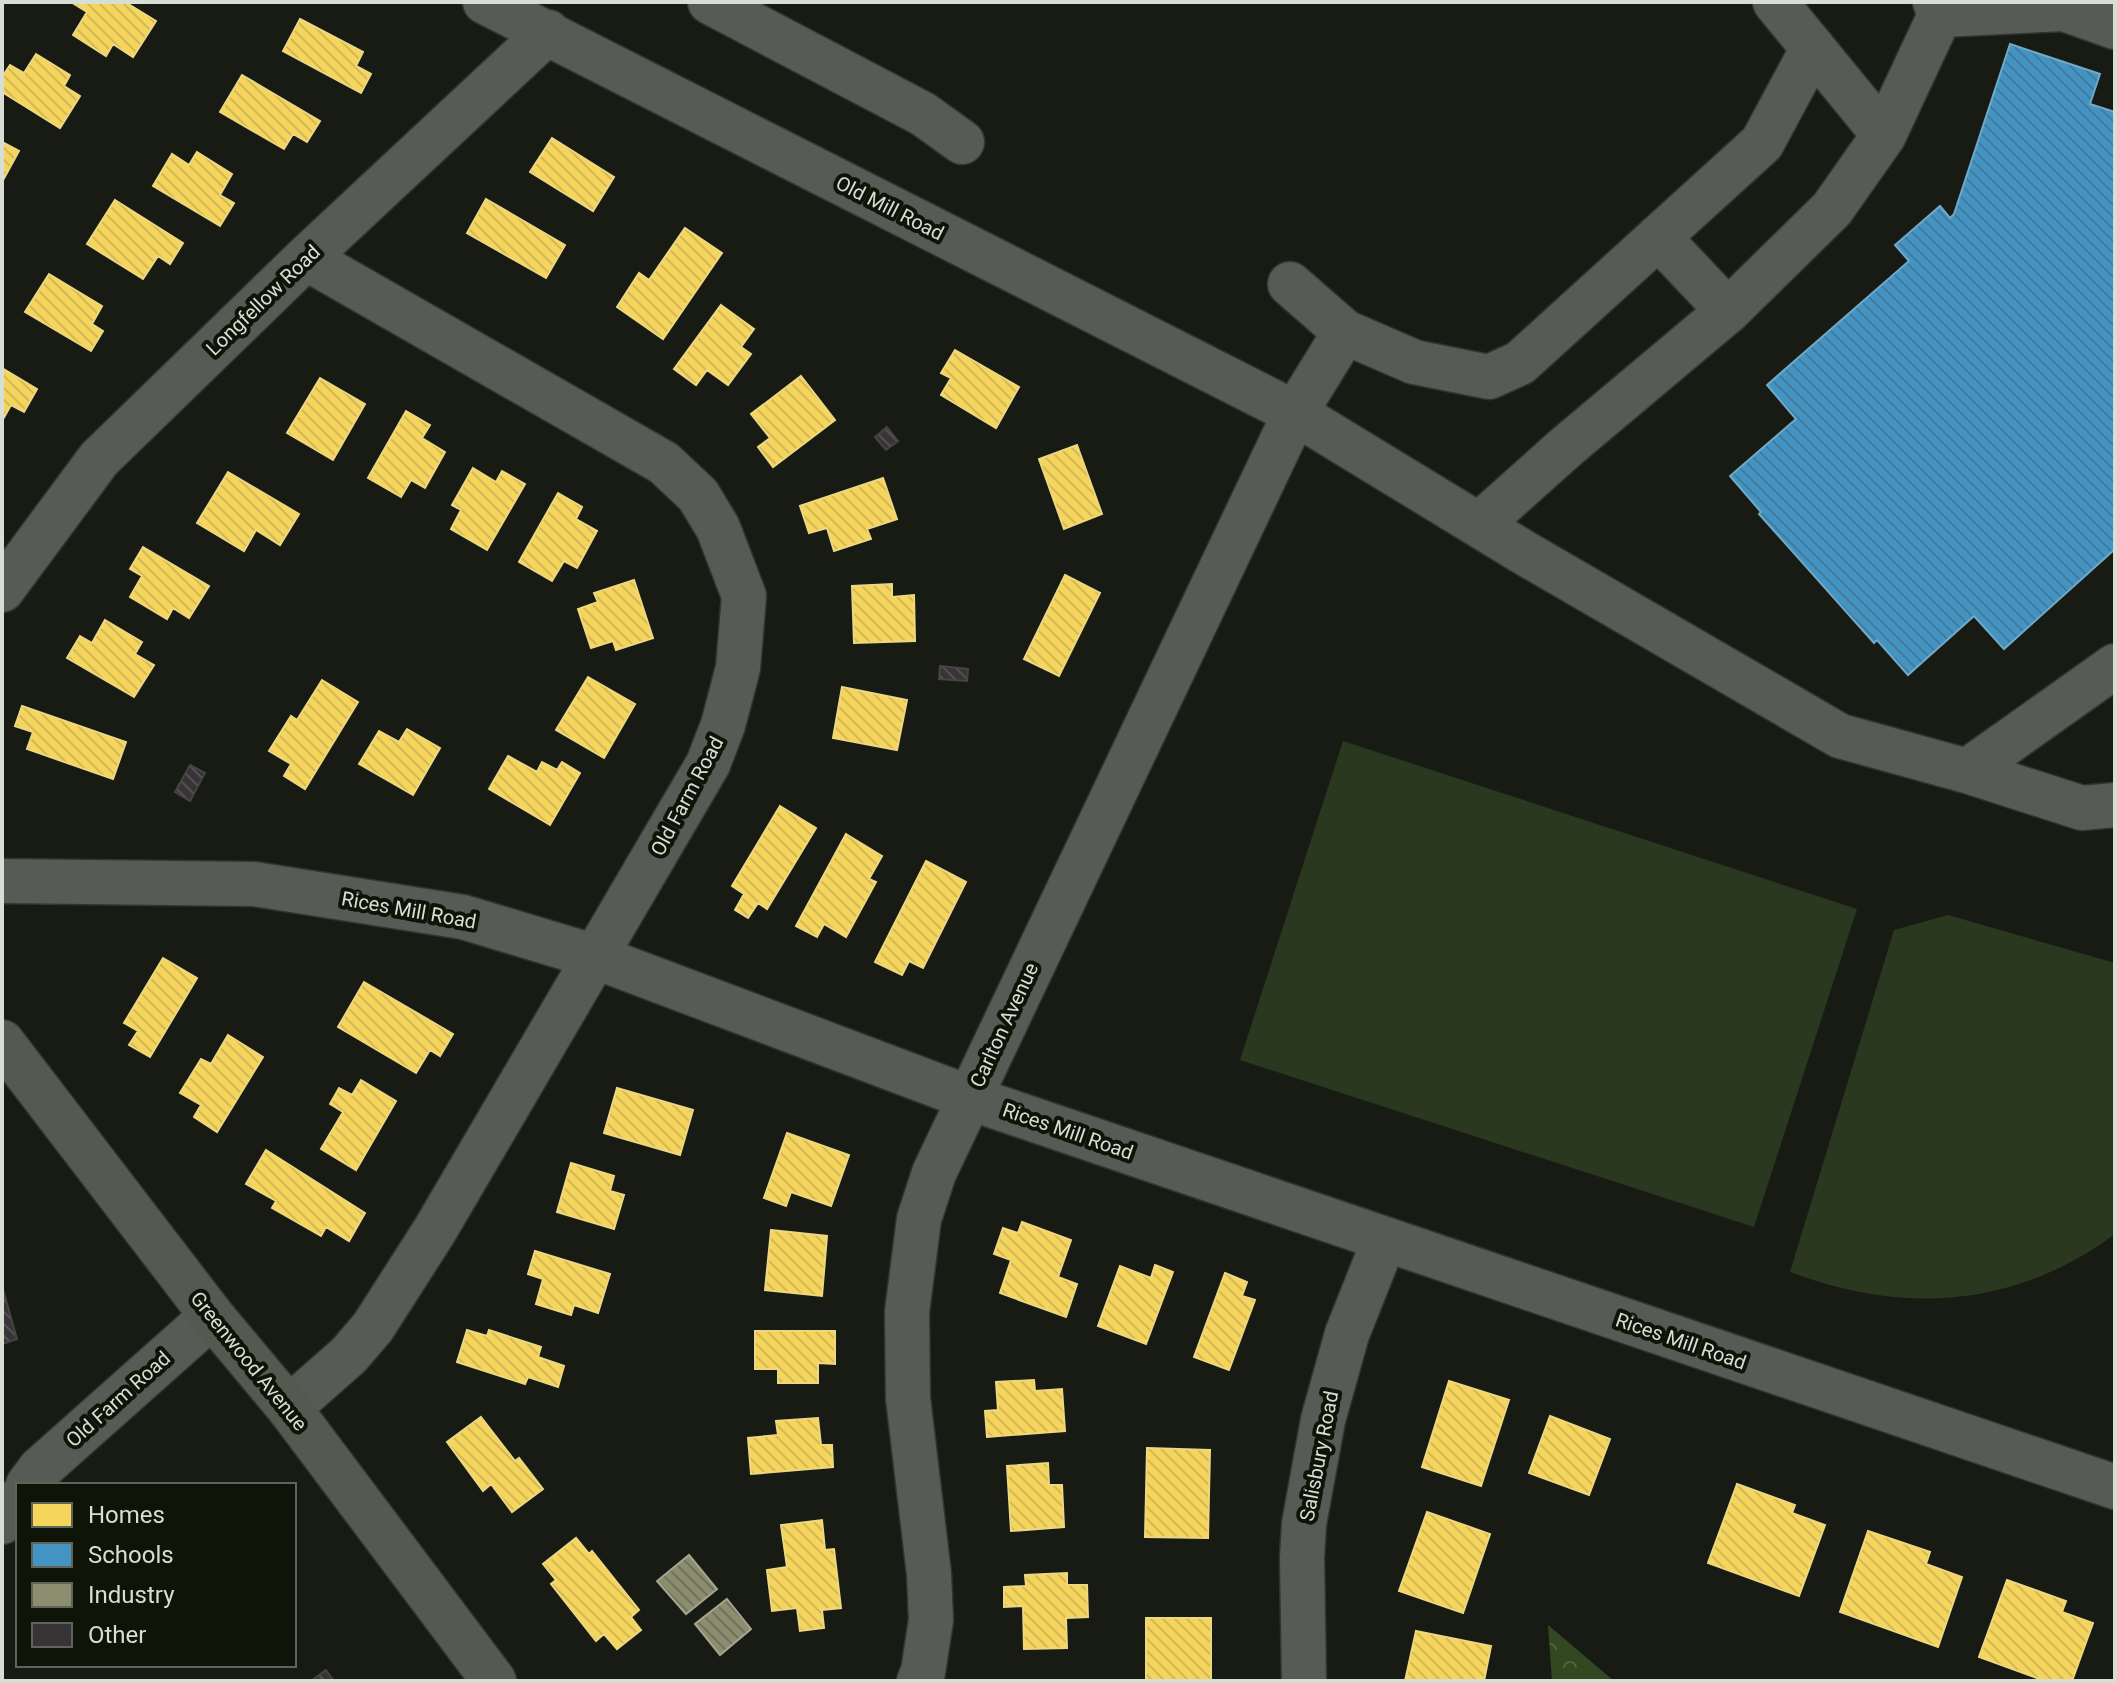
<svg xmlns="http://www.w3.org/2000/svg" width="2117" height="1683" font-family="Roboto,sans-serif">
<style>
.grass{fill:#2a3820}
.forest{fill:url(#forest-crowns)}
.homes{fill:url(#homes-back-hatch);stroke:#edd880;stroke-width:2}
.schools{fill:url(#schools-back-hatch);stroke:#70aac8;stroke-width:2}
.industry{fill:url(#industry-back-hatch);stroke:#a3a58d;stroke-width:2}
.building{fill:url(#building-back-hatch);stroke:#444443;stroke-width:2}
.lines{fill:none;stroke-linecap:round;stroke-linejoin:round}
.minor-casing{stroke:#32342f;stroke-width:47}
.major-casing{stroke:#32342f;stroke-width:47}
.minor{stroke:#575a55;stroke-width:44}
.major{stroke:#545a50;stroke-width:44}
.labels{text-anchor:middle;stroke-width:8;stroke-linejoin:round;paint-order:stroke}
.street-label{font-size:20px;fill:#d9ded5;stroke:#0e1508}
</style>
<defs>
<pattern id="forest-crowns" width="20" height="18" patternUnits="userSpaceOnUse" patternTransform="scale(2)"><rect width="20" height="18" fill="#334820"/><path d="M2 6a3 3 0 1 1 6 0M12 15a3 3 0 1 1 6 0" fill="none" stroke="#506240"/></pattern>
<pattern id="homes-back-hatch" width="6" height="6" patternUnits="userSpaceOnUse" patternTransform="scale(2)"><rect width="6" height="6" fill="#f6d55c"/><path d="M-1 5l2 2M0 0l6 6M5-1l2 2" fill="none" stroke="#d2b856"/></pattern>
<pattern id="schools-back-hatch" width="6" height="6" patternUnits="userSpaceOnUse" patternTransform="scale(2)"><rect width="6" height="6" fill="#4393c3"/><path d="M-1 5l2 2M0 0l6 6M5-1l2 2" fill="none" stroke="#427b9c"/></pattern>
<pattern id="industry-back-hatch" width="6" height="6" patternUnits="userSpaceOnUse" patternTransform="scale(2)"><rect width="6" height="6" fill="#8c8c6e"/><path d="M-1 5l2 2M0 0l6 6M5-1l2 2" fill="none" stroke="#72725e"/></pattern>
<pattern id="building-back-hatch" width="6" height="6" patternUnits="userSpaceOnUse" patternTransform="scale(2)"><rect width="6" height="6" fill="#383336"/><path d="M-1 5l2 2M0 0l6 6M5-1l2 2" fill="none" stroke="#545052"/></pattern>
</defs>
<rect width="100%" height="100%" fill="#171b14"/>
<path class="grass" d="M 1343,741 L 1857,909 L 1754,1227 L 1240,1060 Z
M 1948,915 L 2115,963 L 2115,1234 C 2015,1308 1904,1315 1790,1272 L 1894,930 Z"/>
<path class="forest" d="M 1548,1625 L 1614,1681 L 1552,1681 Z"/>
<path class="homes" d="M 71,2 L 125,2 L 156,21 L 133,57 L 113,44 L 106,56 L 73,35 L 87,12 Z
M 300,19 L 363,52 L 356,66 L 371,74 L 361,93 L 283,51 Z
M 36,54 L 70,75 L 64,86 L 80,96 L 60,128 L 2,92 L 2,77 L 10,65 L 24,73 Z
M 242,75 L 320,121 L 307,142 L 293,134 L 284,149 L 220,112 Z
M 552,138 L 614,177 L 593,211 L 530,172 Z
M 2,142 L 19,151 L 2,182 Z
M 197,152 L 232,174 L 220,195 L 234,203 L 220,226 L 153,186 L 172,154 L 189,165 Z
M 486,199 L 565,245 L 546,278 L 467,233 Z
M 115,200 L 183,243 L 170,264 L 158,256 L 143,279 L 87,244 Z
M 685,228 L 722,253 L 663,339 L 617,307 L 639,273 L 649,280 Z
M 49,274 L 102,306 L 92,324 L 103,331 L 91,351 L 25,312 Z
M 721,305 L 754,329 L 741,347 L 751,354 L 728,385 L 707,370 L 696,385 L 674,369 Z
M 955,350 L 1019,387 L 996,428 L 941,395 L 951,378 L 941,373 Z
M 2,368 L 37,389 L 24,412 L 11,405 L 2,421 Z
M 801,376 L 835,420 L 773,467 L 758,447 L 770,438 L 751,414 Z
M 320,378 L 365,404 L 333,460 L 287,433 Z
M 406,411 L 430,425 L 422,438 L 445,452 L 425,488 L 411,480 L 401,497 L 368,478 Z
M 1077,445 L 1102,514 L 1064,529 L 1039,459 Z
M 473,468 L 496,482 L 502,471 L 525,484 L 487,550 L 451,529 L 461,510 L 452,505 Z
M 228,472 L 299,514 L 280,545 L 256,530 L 244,551 L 197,523 Z
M 883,478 L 897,519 L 867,529 L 871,539 L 834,551 L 827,528 L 809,533 L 800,506 Z
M 558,493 L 582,507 L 576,519 L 597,531 L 577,568 L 564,561 L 552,581 L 519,562 Z
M 143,547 L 209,586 L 189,618 L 173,608 L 167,619 L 130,597 L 142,576 L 130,569 Z
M 1065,575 L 1100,593 L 1059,676 L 1024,659 Z
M 634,580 L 653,638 L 616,650 L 613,641 L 591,648 L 578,609 L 598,602 L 594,593 Z
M 892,584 L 892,597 L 914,595 L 915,641 L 854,643 L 852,586 Z
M 105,620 L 142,642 L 135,654 L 154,665 L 134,697 L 67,658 L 80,636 L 92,643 Z
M 588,677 L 635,704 L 604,758 L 556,730 Z
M 322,680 L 358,702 L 305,789 L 284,776 L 291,764 L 269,751 L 291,716 L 297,720 Z
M 842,687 L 907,700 L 897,750 L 833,738 Z
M 22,706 L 126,742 L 113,779 L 27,749 L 33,732 L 15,726 Z
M 407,729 L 440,748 L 413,795 L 359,764 L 379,731 L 399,742 Z
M 508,756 L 537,772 L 542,762 L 557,770 L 562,762 L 580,773 L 550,825 L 489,789 Z
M 780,806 L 816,828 L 767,909 L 758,903 L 748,918 L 735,910 L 744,894 L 732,886 Z
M 846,834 L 882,856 L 869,879 L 876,882 L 846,937 L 824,924 L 817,937 L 796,926 Z
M 926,861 L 966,882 L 923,968 L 909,961 L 902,975 L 875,962 Z
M 163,958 L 197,978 L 150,1057 L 129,1045 L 138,1031 L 124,1023 Z
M 364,982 L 453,1034 L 440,1056 L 430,1050 L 416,1073 L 338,1027 Z
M 228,1035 L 263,1057 L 217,1132 L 194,1117 L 201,1105 L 180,1093 L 201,1059 L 211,1064 Z
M 361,1080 L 396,1101 L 356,1170 L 321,1149 L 343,1112 L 330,1104 L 339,1088 L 352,1095 Z
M 617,1088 L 693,1110 L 680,1155 L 604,1133 Z
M 787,1133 L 849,1155 L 831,1206 L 791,1192 L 786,1206 L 764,1198 Z
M 266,1150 L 365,1213 L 349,1241 L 326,1227 L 321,1236 L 272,1208 L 276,1201 L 246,1184 Z
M 571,1163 L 614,1176 L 610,1191 L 624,1195 L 614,1229 L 557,1212 Z
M 1022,1222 L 1071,1240 L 1058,1277 L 1077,1284 L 1066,1317 L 1000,1293 L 1011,1260 L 994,1254 L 1003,1228 L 1018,1233 Z
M 771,1230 L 827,1236 L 822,1296 L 765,1290 Z
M 535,1251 L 610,1274 L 598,1313 L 574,1305 L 571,1315 L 536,1304 L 543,1279 L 528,1274 Z
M 1155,1265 L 1173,1272 L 1146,1344 L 1098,1326 L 1120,1266 L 1151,1278 Z
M 1225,1273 L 1247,1282 L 1242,1296 L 1255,1300 L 1229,1370 L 1194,1357 Z
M 467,1330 L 487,1336 L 489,1330 L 541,1347 L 538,1357 L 564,1366 L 558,1387 L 528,1377 L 525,1384 L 457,1362 Z
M 755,1331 L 835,1331 L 835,1364 L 818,1363 L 818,1383 L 778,1383 L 778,1369 L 755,1369 Z
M 1034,1380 L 1035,1391 L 1062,1389 L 1065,1431 L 987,1437 L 985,1411 L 998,1410 L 996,1382 Z
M 1449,1381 L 1509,1400 L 1481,1486 L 1422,1467 Z
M 1550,1416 L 1610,1439 L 1589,1495 L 1529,1473 Z
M 481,1417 L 515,1461 L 519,1458 L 543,1489 L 512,1512 L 491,1484 L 483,1491 L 447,1442 Z
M 818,1418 L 821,1445 L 832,1445 L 833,1467 L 751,1474 L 748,1438 L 778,1435 L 776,1421 Z
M 1147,1448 L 1210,1450 L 1208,1538 L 1145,1537 Z
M 1048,1463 L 1049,1485 L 1062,1485 L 1064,1527 L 1011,1531 L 1007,1466 Z
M 1737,1484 L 1795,1505 L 1792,1513 L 1825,1525 L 1799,1596 L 1708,1563 Z
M 1427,1512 L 1490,1534 L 1463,1613 L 1399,1591 Z
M 822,1520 L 825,1550 L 834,1549 L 841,1608 L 822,1610 L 824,1628 L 800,1631 L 797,1608 L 772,1611 L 767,1570 L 787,1567 L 781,1525 Z
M 1868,1531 L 1930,1552 L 1926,1564 L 1962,1577 L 1938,1647 L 1840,1612 Z
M 576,1538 L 589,1554 L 592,1551 L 639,1610 L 631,1617 L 641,1630 L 617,1649 L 604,1634 L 596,1641 L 551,1584 L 556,1580 L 543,1564 Z
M 1067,1573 L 1067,1585 L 1087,1585 L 1088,1617 L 1066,1618 L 1067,1648 L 1024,1649 L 1023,1606 L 1004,1607 L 1004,1587 L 1026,1586 L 1025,1575 Z
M 2007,1580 L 2066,1601 L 2062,1612 L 2093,1623 L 2072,1681 L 2045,1681 L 1979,1657 Z
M 1146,1618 L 1211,1618 L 1211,1681 L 1146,1681 Z
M 1416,1631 L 1491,1646 L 1484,1681 L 1405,1681 Z"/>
<path class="schools" d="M 2010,44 L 2100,74 L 2090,104 L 2115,112 L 2115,549 L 2004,649 L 1974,616 L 1908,675 L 1877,640 L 1874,643 L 1759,514 L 1761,512 L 1730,476 L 1796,419 L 1767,385 L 1909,261 L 1895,245 L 1940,206 L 1950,218 L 1954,214 Z"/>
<path class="industry" d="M 689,1555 L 717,1589 L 686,1614 L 657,1581 Z
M 727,1599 L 751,1629 L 720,1655 L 695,1624 Z"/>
<path class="building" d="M 887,427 L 898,441 L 886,450 L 875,437 Z
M 940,666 L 968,669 L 967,681 L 939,679 Z
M 190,765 L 205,773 L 190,801 L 175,792 Z
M 2,1286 L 17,1339 L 2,1344 Z
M 326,1670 L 334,1681 L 311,1681 Z"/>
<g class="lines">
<g class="minor-casing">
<path id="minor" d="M 485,2 L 1295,413 L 1523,552 L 1840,736 L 1967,771 L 2082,808 L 2115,805
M 710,2 L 923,114 L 962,142
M 1775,2 L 1884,135
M 1940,15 L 2064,9 L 2115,27
M 1658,237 L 1728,311
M 1290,284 L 1345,332
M 1479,525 L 1565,448 L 1728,311 L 1832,209 L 1884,135 L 1940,15 L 1935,2
M 2,590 L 99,459 L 306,258 L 548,32
M 1967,771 L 2115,666
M 2,881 L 254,884 L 463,917 L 596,957 L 970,1098 L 2115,1487
M 289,1408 L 349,1355 L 373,1327 L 435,1230 L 708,764 L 723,725 L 738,668 L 744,596 L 718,528 L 698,495 L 664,463 L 306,258
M 28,1485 L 40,1469 L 212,1316
M 2,1522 L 18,1500
M 919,1681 L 923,1672 L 931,1620 L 929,1574 L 908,1398 L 907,1312 L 919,1219 L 934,1173 L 1295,413 L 1345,332 L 1414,362 L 1489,377 L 1520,363 L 1762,143 L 1813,48
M 1304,1681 L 1302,1558 L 1304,1524 L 1323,1420 L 1347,1334 L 1384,1241"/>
</g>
<g class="major-casing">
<path id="major" d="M 2,1042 L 212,1316 L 289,1408 L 494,1681"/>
</g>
<use href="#minor" class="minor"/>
<use href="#major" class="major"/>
</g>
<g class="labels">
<g class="street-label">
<text transform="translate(890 208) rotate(27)" y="7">Old Mill Road</text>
<text transform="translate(263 300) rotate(-44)" y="7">Longfellow Road</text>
<text transform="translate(687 796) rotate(-62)" y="7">Old Farm Road</text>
<text transform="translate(409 910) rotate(10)" y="7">Rices Mill Road</text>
<text transform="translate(1004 1025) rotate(-65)" y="7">Carlton Avenue</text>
<text transform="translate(1068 1131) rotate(19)" y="7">Rices Mill Road</text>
<text transform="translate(1681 1341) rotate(19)" y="7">Rices Mill Road</text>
<text transform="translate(249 1361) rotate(51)" y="7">Greenwood Avenue</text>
<text transform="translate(118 1399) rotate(-42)" y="7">Old Farm Road</text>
<text transform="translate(1319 1456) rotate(-79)" y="7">Salisbury Road</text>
</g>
</g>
<rect width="2117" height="1683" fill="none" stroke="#d9ded5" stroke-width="8"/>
<rect x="16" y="1483" width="280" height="184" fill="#0e1508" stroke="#5f655a" stroke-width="2"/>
<rect x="32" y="1503" width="40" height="24" fill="#f6d55c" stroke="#5f655a" stroke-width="2"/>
<text x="88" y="1523" font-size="24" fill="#d9ded5">Homes</text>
<rect x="32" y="1543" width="40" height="24" fill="#4393c3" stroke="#5f655a" stroke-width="2"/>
<text x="88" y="1563" font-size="24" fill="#d9ded5">Schools</text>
<rect x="32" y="1583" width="40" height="24" fill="#8c8c6e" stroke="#5f655a" stroke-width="2"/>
<text x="88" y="1603" font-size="24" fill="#d9ded5">Industry</text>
<rect x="32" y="1623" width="40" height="24" fill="#383336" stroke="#5f655a" stroke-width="2"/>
<text x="88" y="1643" font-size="24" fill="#d9ded5">Other</text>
</svg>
